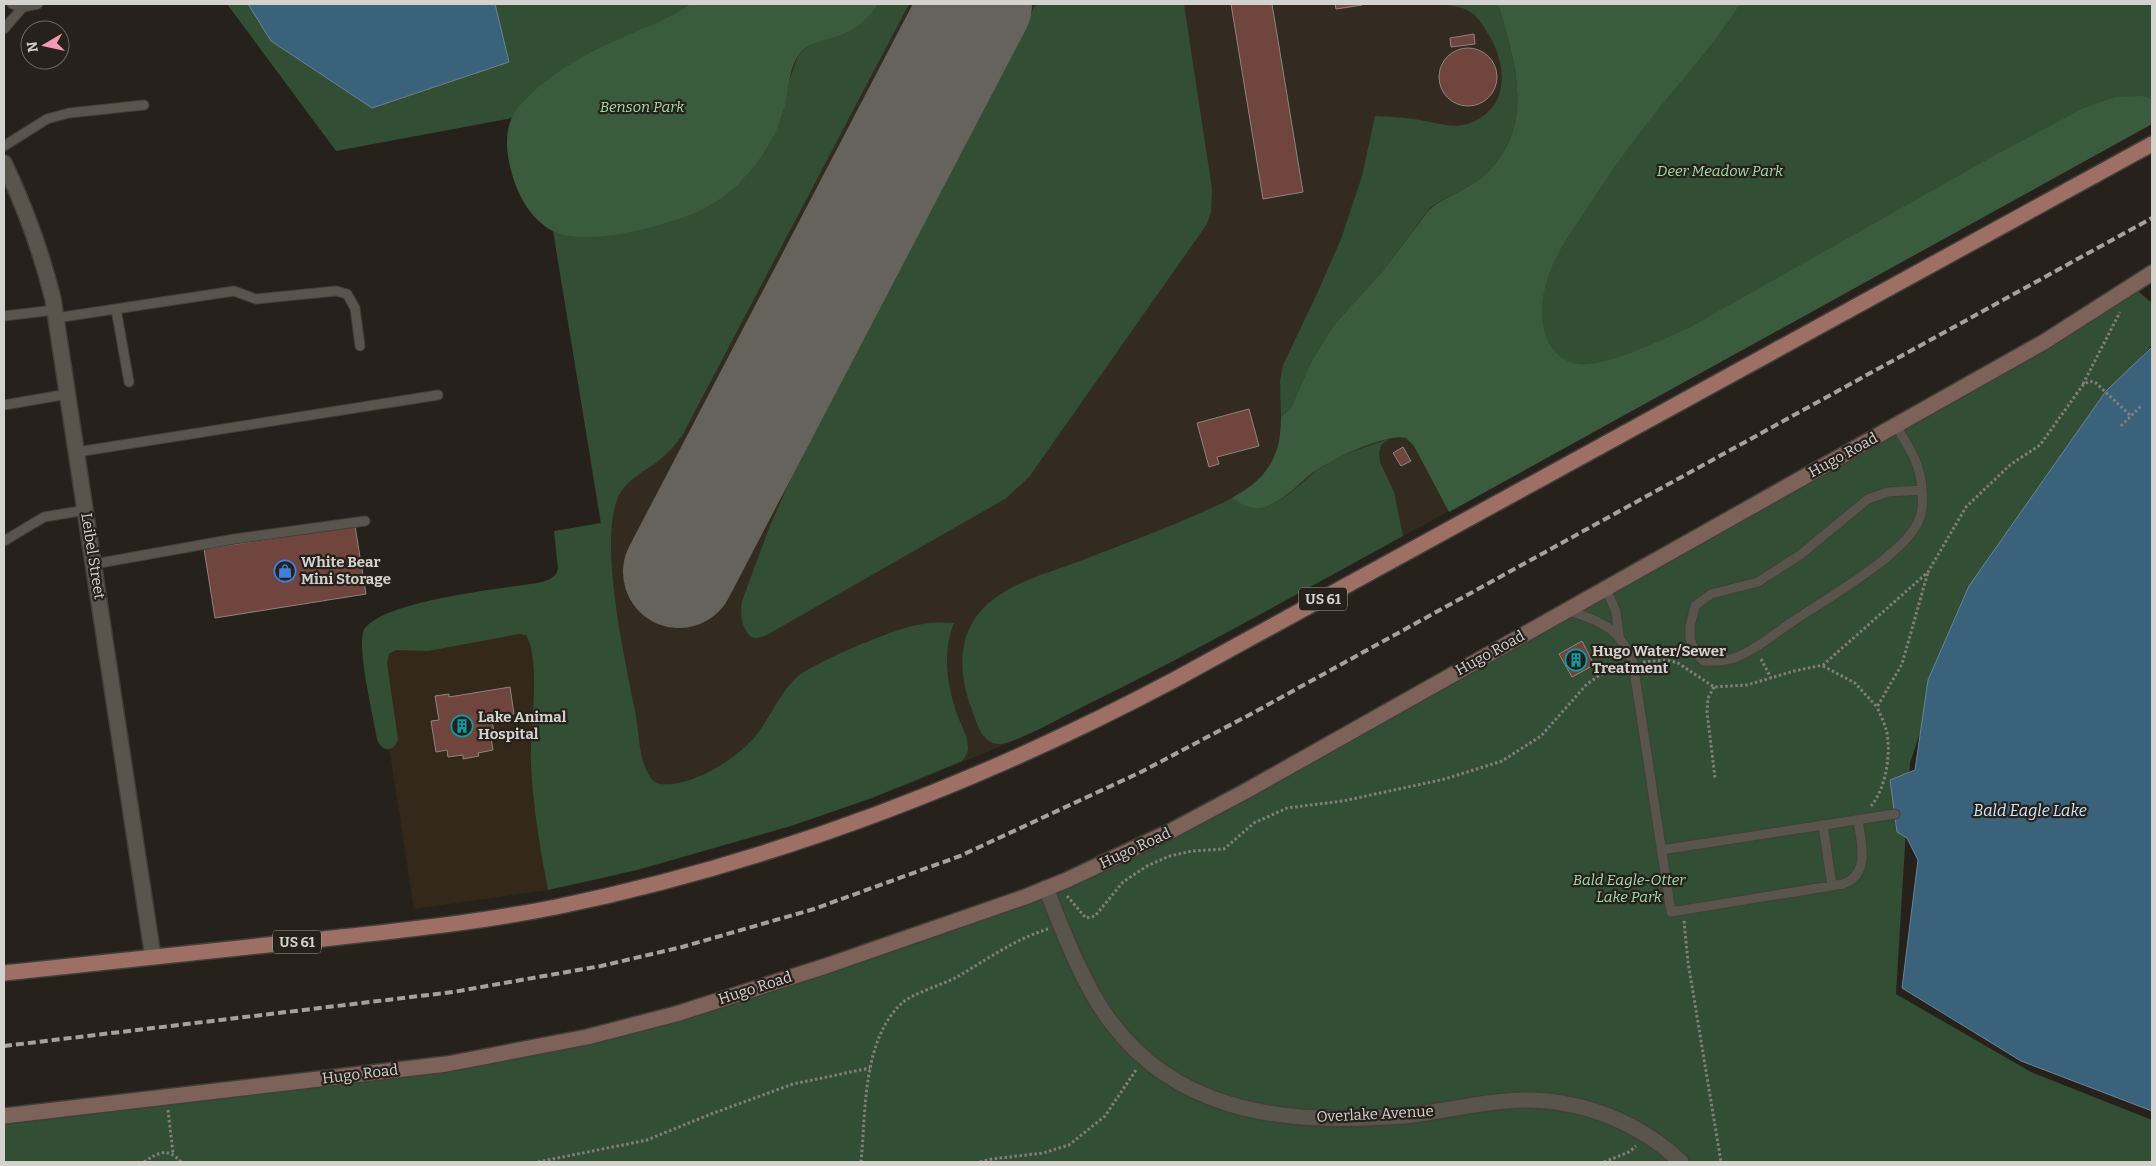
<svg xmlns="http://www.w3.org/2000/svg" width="2156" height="1166" font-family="Bitter,serif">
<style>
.commercial{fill:#332819}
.built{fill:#332b1f}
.green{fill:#324e35}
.forest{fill:#3b5b3f}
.water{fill:#3b627b;stroke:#698494}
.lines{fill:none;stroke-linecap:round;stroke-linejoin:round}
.runway{stroke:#66625c;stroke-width:112}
.building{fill:#6f453e;stroke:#8e8382}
.lane-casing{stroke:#423f3a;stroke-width:11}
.street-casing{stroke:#423f3a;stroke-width:18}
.secondary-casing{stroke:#423f3a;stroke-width:18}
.primary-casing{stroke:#423f3a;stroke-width:18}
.path{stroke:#817f79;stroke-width:3;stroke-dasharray:2.5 2.5;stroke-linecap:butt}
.lane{stroke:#59554d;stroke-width:9}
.street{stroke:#59554d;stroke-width:15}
.secondary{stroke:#7c6259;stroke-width:15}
.primary{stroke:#9e7065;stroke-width:15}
.rail{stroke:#a5a29d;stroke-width:4;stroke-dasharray:8 4;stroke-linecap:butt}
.labels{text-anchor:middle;stroke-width:4.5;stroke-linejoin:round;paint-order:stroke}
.shield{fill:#26221b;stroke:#a09d98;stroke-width:1}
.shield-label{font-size:14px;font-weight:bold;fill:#d4d2cd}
.park-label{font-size:15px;font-style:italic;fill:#a3dba9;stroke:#26221b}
.street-label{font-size:15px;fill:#d4d2cd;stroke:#26221b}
.poi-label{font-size:15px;font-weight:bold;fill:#d4d2cd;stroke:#26221b;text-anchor:start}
.water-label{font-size:16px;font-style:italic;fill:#cee7f9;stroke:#26221b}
</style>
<rect width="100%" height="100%" fill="#26221b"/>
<path class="commercial" d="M 611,587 L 619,875 L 548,890 L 414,909 L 370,624 Z"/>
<path class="built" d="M 806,4 L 1523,4 L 1451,510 L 1148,674 L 1045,726 L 990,751 L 904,786 L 820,816 L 656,865 L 590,459 Z"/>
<path class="green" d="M 227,4 L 806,4 L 764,153 L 782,117 L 790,78 L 798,56 L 811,43 L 874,9 L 878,4 L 909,4 L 683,434 C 676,445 667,454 657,462 C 642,473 624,481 617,500 C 599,548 626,664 636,716 C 639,734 639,759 649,775 C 651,779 655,783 660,784 C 692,788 743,756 760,730 C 772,713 781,692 796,678 C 812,663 894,629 917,625 C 929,622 941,622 954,623 C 942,652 947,685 957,714 C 961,725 968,737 968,748 C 968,753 965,757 962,761 L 872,798 L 791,826 L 637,870 L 548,890 C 540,848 533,807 531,765 C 529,730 542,664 526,635 L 519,634 L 428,651 L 396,650 L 389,654 L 387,663 L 398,739 C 394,753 381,752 377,739 C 373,715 358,654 363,633 C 371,602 506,588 537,583 C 546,581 556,579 558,569 L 554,531 L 601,523 L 553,231 L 556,232 L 539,113 L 336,151 Z
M 1036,4 L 1184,4 L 1212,189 L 1211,212 L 1207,224 L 1041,460 L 1029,477 L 1005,499 L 765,636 L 757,638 L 751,637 C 741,627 740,614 742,601 L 769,528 L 792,476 Z
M 1443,4 L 1498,4 C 1515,60 1536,125 1487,173 C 1471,189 1446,195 1429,209 L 1382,272 L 1334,325 L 1311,362 L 1291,408 L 1281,417 L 1280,381 L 1283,365 L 1316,296 L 1341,239 L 1362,176 L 1375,116 C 1388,117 1401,117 1413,119 C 1434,121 1452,131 1473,122 C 1509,106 1507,67 1490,37 C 1485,29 1480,19 1472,13 C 1464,7 1453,6 1443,4 Z
M 1523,4 L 2152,4 L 2152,124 L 1451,510 L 1558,223 Z
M 2132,286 L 2152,303 L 2152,345 L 2076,435 L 1968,589 L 1910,763 L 1896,994 L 2031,1072 L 2152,1120 L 2152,1162 L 4,1162 L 4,1125 L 447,1064 L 587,1037 L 935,928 L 1171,831 Z
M 1389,439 L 1381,445 L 1379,453 L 1380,462 L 1394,492 L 1403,536 C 1297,594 1191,654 1082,707 C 1064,716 1018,742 1001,744 C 982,745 977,724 972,710 C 960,679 956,641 979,613 C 1003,584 1046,574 1080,561 C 1131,541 1183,523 1232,498 C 1239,503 1260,507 1269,505 C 1286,501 1306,477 1322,467 C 1342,453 1366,447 1389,439 Z"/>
<path class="forest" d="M 691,4 L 878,4 C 869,18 858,28 843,34 C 826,41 809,40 798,56 C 788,71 789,89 785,105 C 778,134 762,159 742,180 C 731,193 716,202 701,210 C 670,225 587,247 555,232 C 528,219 515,190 509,162 C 505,140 506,120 522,103 C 548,75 582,55 617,40 C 642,28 669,20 691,4 Z
M 1498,4 L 1740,4 C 1710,51 1671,91 1638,135 C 1619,160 1602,185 1586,210 C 1575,227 1562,244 1554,262 C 1543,286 1537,314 1547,339 C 1553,352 1563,362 1578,364 C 1605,368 1663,339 1689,328 L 1997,154 L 2084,108 L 2115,97 L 2142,96 L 2152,99 L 2152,124 L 1449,512 L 1414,446 L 1406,438 L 1399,437 C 1372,440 1333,458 1311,474 C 1296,486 1281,504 1260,508 C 1250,509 1240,504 1232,498 C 1267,478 1281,458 1281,417 L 1291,408 L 1311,362 L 1334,325 L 1382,272 L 1429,210 C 1446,195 1471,189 1487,173 C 1536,125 1515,60 1498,4 Z"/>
<path class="water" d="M 248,4 L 495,4 L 509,62 L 372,108 L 271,41 Z
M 2152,347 L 2152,1111 L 2021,1061 L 1902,988 L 1918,860 L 1907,838 L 1897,832 L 1890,780 L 1915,770 L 1928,680 L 1969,586 L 2106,391 Z"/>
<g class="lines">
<path class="runway" d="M 679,572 L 976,4"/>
</g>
<path class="building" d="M 1231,4 L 1272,4 L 1303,192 L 1263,199 Z
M 1335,4 L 1361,4 L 1362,5 L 1336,9 Z
M 1474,34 L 1475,44 L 1451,47 L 1450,38 Z
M1439 77a29 29 0 1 1 58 0a29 29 0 1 1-58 0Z
M 1249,409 L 1259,446 L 1217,457 L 1219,464 L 1209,467 L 1197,423 Z
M 1403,447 L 1411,461 L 1401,466 L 1393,453 Z
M 355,526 L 366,594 L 215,618 L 204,549 Z
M 1582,641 L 1594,665 L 1572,677 L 1559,654 Z
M 510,687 L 514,714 L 491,717 L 494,731 L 490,732 L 493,750 L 478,753 L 479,756 L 463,759 L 463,755 L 448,757 L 447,750 L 436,752 L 431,721 L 439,720 L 435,696 L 449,694 L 449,697 Z"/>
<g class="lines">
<g class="lane-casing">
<path id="lane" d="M 12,4 L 23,7 L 38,4
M 4,29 L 23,7
M 4,146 L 47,119 L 69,113 L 144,105
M 116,309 L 129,382
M 4,316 L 55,310
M 56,318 L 234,291 L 256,299 L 336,291 L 347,294 L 355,308 L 360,346
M 4,405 L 68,394
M 1896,426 C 1909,447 1921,465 1922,490 L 1888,492 L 1868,499 L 1800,555 L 1758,582 L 1711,594 L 1695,606 L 1690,626 L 1690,639 L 1694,650 L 1703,661 C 1715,662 1726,661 1737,657 C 1757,649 1774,634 1792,622 C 1824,600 1905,555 1919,520 C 1923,511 1923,500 1922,490
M 77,452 L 438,395
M 4,541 L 44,517 L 86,510
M 94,564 L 234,539 L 365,521
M 1606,588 L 1616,612 L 1619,635
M 1568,610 C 1603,623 1619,627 1633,663 L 1671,912 L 1843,884 C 1871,874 1861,843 1858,820
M 1823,825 L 1832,886
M 1661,850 L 1895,814"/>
</g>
<g class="street-casing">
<path id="street" d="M 4,163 C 25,207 41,251 53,299 L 153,957
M 1046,888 C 1062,930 1086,992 1114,1026 C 1176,1106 1271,1122 1367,1118 C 1382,1117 1398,1117 1413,1115 C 1451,1110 1490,1100 1528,1100 C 1585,1101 1640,1123 1681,1162"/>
</g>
<g class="secondary-casing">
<path id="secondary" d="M 4,1116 L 447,1064 L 587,1037 L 676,1014 L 826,966 L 1025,897 L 1067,880 L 1171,831 L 1246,791 L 2044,342 L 2152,273"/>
</g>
<g class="primary-casing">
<path id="primary" d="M 4,973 C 107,962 210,951 314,940 C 395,931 476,923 556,907 C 773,862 978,784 1174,680 L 2152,144"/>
</g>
<path class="path" d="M 2083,384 L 2120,312
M 2121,426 L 2142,405
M 1761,659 L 1771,678
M 1643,662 L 1667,660 L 1678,663 L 1714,687 L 1747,685 L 1794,671 L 1823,665 L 1928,572 L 1966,507 L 2010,465 L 2040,445 L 2083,385 L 2090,381 L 2096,383 L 2131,416
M 1823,666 L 1855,683 L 1877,707 L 1902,664 L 1928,572
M 1714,687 L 1708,698 L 1707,712 L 1715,778
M 1871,806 C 1886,788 1892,752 1886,729 C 1884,722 1880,714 1877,707
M 1067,896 L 1086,918 L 1095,916 L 1123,882 L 1147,866 L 1170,856 L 1192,851 L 1224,849 L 1254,823 L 1287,808 L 1343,801 L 1445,779 L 1502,761 L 1541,736 L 1587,684 L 1600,675 L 1622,667
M 1684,921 L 1688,962 L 1721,1162
M 168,1110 L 173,1153
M 144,1162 C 159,1152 168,1147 181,1162
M 538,1162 L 647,1140 L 711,1114 L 793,1084 L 870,1068
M 861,1162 C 866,1112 862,1040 902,1003 C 913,993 942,985 957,977 C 986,960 1015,939 1048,929
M 980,1162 L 992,1159 L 1043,1153 L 1069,1145 L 1105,1116 L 1136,1070
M 1604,1162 L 1629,1152 L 1636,1146"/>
<use href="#lane" class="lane"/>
<use href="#street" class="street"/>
<use href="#secondary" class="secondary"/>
<use href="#primary" class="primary"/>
<path class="rail" d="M 4,1046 L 453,992 L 601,966 L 682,947 L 814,909 L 960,856 L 1141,772 L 1251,714 L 2152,218"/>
</g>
<defs>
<g id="shop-ring" transform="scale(1.125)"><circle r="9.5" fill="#26221b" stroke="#3f7fe0" stroke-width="1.5"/><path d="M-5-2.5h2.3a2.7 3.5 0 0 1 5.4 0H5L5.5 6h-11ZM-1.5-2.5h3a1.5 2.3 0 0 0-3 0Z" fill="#3f7fe0"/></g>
<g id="building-ring" transform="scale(1.125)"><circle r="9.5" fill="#26221b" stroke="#0f9aa8" stroke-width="1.5"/><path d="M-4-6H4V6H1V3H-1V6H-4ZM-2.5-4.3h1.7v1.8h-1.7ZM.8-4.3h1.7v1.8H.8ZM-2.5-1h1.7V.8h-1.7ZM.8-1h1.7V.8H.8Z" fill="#0f9aa8"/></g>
</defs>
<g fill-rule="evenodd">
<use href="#shop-ring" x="285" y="571"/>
<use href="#building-ring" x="1576" y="660"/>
<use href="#building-ring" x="462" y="726"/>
</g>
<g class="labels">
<g class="shield">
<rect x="1299" y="587.5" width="48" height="23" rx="4"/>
<rect x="273" y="930.5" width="48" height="23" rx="4"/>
</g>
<g class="shield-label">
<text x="1323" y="604">US 61</text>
<text x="297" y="947">US 61</text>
</g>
<g class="park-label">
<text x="642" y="112">Benson Park</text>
<text x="1720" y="176">Deer Meadow Park</text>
<text x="1629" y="885">Bald Eagle-Otter<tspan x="1629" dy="17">Lake Park</tspan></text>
</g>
<g class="street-label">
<text transform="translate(1843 455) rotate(-29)" y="5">Hugo Road</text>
<text transform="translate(93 556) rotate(81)" y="5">Leibel Street</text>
<text transform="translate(1490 653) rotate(-29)" y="5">Hugo Road</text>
<text transform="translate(1135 848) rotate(-25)" y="5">Hugo Road</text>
<text transform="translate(755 988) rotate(-18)" y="5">Hugo Road</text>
<text transform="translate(360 1074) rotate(-7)" y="5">Hugo Road</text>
<text transform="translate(1375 1114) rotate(-3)" y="5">Overlake Avenue</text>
</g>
<g class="poi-label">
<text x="301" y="567">White Bear<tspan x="301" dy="17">Mini Storage</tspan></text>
<text x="1592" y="656">Hugo Water/Sewer<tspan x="1592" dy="17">Treatment</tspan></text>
<text x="478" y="722">Lake Animal<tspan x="478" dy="17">Hospital</tspan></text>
</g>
<g class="water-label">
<text x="2030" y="816">Bald Eagle Lake</text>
</g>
</g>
<rect width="2156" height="1166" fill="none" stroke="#d4d2cd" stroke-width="10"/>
<g transform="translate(45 45) rotate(261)"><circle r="24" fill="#26221b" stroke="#6c6862"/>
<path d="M0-4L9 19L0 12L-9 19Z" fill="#f09ab5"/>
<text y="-8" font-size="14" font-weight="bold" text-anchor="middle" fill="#d4d2cd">N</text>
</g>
</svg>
